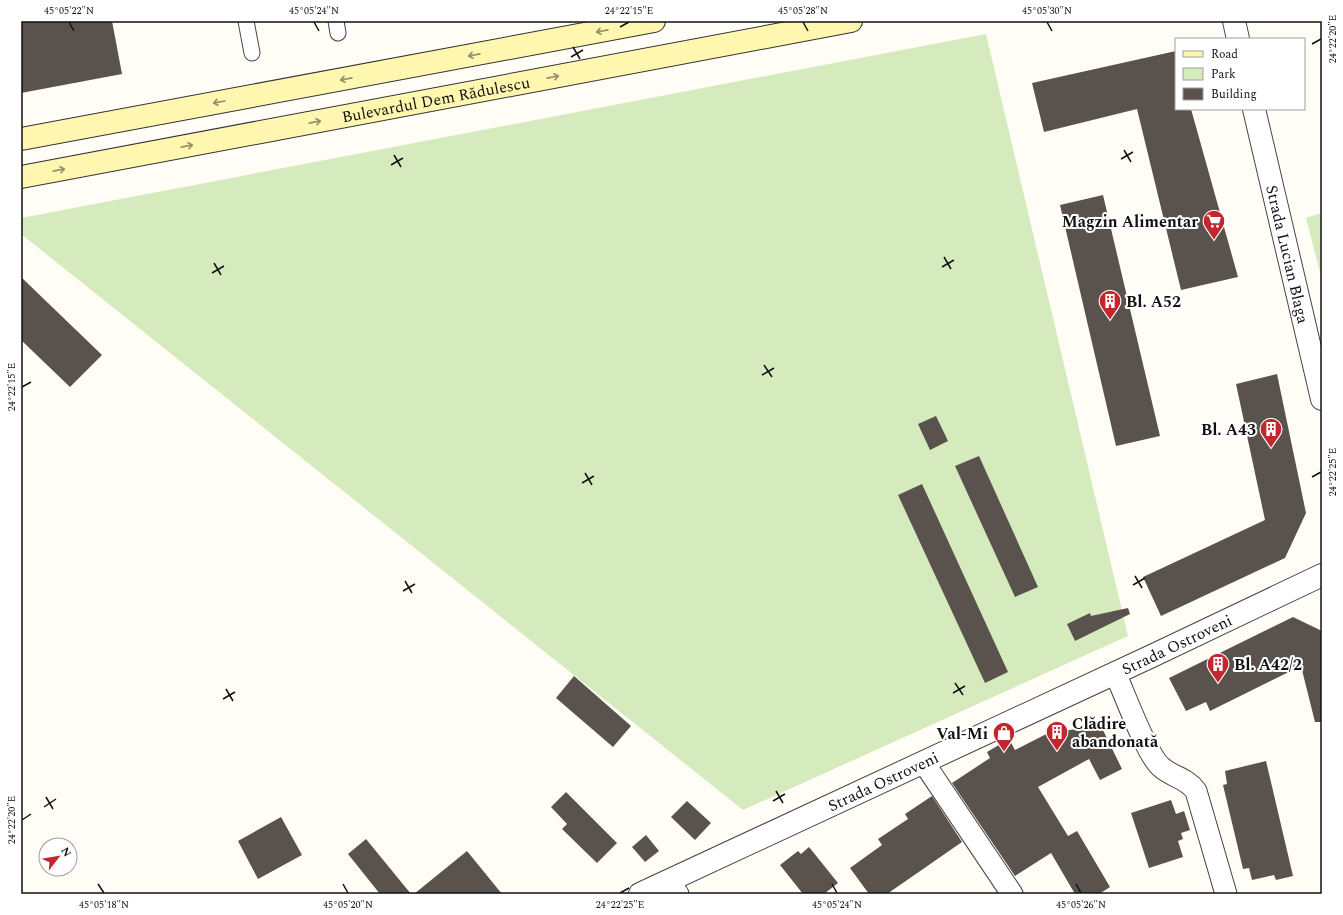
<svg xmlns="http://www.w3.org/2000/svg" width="1343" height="915" font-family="Spectral,serif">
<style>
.green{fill:#d5ebbd}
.building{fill:#5a524d}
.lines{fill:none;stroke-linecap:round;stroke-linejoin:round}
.pedestrian-casing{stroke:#444;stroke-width:17}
.minor-casing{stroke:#444;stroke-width:23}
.tertiary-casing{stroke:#444;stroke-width:24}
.secondary-casing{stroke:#333;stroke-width:24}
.pedestrian{stroke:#fff;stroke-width:15}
.minor{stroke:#fff;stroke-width:21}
.tertiary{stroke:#fff;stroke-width:22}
.secondary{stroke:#fff6b0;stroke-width:22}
.oneway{stroke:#948f68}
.ticks{fill:none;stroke:#111;stroke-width:1.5}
.labels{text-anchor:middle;stroke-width:4;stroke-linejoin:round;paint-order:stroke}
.street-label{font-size:16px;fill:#111;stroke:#fff}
.poi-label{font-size:16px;font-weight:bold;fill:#111;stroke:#fff;text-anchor:end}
.neatline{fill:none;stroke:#111;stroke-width:1.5}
.ticks-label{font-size:10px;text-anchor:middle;fill:#111}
</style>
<rect width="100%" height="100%" fill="#fffdf5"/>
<path class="green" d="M 986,34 L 1128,636 L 743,810 L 21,234 L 21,218 Z
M 1322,213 L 1322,280 L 1306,218 Z"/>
<path class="building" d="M 21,21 L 112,21 L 122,74 L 21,93 Z
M 1176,51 L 1176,109 L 1191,109 L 1238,277 L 1181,290 L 1137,109 L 1044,132 L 1032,83 Z
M 1103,195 L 1160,436 L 1116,446 L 1060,205 Z
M 21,277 L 102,355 L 70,387 L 21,340 Z
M 1277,374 L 1306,513 L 1285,558 L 1161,616 L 1143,577 L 1265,520 L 1236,384 Z
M 936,416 L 948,441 L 930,450 L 918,424 Z
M 979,456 L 1038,587 L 1015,597 L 955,466 Z
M 922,484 L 1008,672 L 985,683 L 898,495 Z
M 1128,608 L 1130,614 L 1075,641 L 1067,624 L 1090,613 L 1091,616 Z
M 1293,617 L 1322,631 L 1322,722 L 1315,722 L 1301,666 L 1210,711 L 1206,702 L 1186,711 L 1169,678 Z
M 574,676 L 631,726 L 613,747 L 556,698 Z
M 1100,724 L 1122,769 L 1100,780 L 1089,759 L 1038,787 L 1068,836 L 1077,831 L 1110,887 L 1099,894 L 1075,894 L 1051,853 L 1015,876 L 952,783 L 990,758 L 987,752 L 1009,739 L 1015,750 L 1062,726 L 1065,731 Z
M 1266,761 L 1293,876 L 1276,880 L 1274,875 L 1252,880 L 1249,868 L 1243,869 L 1223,785 L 1227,784 L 1225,771 Z
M 566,792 L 617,843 L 597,863 L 562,829 L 567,824 L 551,807 Z
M 932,796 L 962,842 L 887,894 L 869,894 L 850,868 L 882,845 L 878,839 L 908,819 L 905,814 Z
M 1171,800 L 1176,814 L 1184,811 L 1190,830 L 1181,833 L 1183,839 L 1178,841 L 1183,857 L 1149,868 L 1131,813 Z
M 687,801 L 711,823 L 695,840 L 671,817 Z
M 281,817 L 302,855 L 258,879 L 238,841 Z
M 646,835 L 659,851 L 645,862 L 632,847 Z
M 366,839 L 411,894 L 380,894 L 348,854 Z
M 809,847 L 838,883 L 824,894 L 803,894 L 780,865 L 798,851 L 801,854 Z
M 467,851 L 502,894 L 414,894 Z"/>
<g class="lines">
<g class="pedestrian-casing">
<path id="pedestrian" d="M 246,21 L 252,53
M 336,21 L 338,33"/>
</g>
<g class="minor-casing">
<path id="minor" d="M 1115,673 C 1125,694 1146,754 1161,767 C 1172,777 1187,778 1196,791 L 1226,894
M 924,763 L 1012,894
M 668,881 L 678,894"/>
</g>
<g class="tertiary-casing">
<g id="tertiary">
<path d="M 1234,21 L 1238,39"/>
<path id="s1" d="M 1254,109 L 1322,399"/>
<path id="s2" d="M 640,894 L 1154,655 L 1322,575"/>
</g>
</g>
<g class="secondary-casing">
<g id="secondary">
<path d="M 21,139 L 654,21"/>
<path id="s3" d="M 21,177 L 851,21"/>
</g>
</g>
<use href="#pedestrian" class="pedestrian"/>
<use href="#minor" class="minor"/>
<use href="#tertiary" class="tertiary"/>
<use href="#secondary" class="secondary"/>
</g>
<defs><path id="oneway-shaft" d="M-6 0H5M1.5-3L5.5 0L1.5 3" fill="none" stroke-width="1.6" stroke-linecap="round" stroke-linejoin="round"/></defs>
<g class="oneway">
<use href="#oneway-shaft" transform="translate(602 31) rotate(169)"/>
<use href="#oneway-shaft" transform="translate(474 55) rotate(169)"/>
<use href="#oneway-shaft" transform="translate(553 77) rotate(-11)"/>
<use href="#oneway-shaft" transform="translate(346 79) rotate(169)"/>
<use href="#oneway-shaft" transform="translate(219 102) rotate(170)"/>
<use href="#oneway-shaft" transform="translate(315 122) rotate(-11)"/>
<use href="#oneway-shaft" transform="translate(187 146) rotate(-11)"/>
<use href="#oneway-shaft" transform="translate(59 170) rotate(-11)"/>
</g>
<path class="ticks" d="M 69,22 L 74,31M 314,22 L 319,31M 803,22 L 808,31M 1047,22 L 1052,31M 620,27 L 629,22M 1312,44 L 1321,39M 573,47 L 580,59M 571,57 L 583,50M 1124,150 L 1131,162M 394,155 L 401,167M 1121,159 L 1133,152M 391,165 L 403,158M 944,257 L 951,269M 214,263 L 221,275M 942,267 L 954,260M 212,273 L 224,266M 764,365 L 772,377M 762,375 L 774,368M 22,387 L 31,382M 585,473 L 592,485M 1312,477 L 1321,472M 582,483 L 594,476M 1135,576 L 1142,588M 405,581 L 412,593M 1133,585 L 1145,578M 403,591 L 415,584M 955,683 L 963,695M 226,689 L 233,701M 953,693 L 965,686M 223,699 L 235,692M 776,791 L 783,803M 46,797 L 53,809M 773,801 L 785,794M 44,807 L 56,799M 22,820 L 31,814M 98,884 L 104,893M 343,884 L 348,893M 832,884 L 837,893M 1076,884 L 1081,893M 620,893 L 629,888"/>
<defs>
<g id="supermarket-pin" transform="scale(1.15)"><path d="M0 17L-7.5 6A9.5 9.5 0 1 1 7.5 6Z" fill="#c4262e" stroke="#fff"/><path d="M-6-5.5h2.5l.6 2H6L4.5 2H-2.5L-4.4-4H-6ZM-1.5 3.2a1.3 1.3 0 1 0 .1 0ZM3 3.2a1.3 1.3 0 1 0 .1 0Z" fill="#fff"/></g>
<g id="building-pin" transform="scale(1.15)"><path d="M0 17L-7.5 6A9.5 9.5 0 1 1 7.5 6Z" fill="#c4262e" stroke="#fff"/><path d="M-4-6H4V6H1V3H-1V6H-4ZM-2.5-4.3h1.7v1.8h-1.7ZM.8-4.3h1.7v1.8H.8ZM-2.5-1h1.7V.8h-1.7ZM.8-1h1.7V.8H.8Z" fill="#fff"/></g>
<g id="shop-pin" transform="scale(1.15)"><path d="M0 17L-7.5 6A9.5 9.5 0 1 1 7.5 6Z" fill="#c4262e" stroke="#fff"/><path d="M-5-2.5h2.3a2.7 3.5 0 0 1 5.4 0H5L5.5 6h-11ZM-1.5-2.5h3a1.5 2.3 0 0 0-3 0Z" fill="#fff"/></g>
</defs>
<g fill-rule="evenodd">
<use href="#supermarket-pin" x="1214" y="221"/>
<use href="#building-pin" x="1110" y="301"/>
<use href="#building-pin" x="1271" y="429"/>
<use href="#building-pin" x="1218" y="664"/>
<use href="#building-pin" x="1057" y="732"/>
<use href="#shop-pin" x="1004" y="733"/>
</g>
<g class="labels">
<g class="street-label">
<text dy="6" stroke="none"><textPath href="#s3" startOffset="422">Bulevardul Dem Rădulescu</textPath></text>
<text dy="6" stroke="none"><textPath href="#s1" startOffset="149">Strada Lucian Blaga</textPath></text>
<text dy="6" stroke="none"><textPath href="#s2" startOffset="592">Strada Ostroveni</textPath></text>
<text dy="6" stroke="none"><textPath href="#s2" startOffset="268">Strada Ostroveni</textPath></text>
</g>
<g class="poi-label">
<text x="1198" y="227">Magzin Alimentar</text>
<text x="1126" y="307" text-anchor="start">Bl. A52</text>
<text x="1256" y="435">Bl. A43</text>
<text x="1234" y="670" text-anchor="start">Bl. A42/2</text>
<text x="1072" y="729" text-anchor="start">Clădire<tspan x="1072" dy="18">abandonată</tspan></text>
<text x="988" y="739">Val-Mi</text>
</g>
</g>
<rect width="1343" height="915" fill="none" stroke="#ffffff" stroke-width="44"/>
<rect x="1175" y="38" width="130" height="72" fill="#ffffff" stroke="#a0a0a0"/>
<rect x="1183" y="51" width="20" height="6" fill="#fff6b0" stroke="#a0a0a0"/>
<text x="1211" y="58" font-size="12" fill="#111111">Road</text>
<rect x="1183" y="68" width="20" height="12" fill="#d5ebbd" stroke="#a0a0a0"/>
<text x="1211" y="78" font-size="12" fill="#111111">Park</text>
<rect x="1183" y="88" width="20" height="12" fill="#5a524d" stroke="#a0a0a0"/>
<text x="1211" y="98" font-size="12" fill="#111111">Building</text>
<g transform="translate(58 857) rotate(59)"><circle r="19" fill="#ffffff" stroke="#a0a0a0"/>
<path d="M0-3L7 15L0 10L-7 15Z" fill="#c4262e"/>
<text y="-6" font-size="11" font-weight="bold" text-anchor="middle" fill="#111111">N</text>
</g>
<rect x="22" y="22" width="1299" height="871" class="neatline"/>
<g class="ticks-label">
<text x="69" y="14">45°05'22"N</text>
<text x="314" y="14">45°05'24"N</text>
<text x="629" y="14">24°22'15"E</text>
<text x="803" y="14">45°05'28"N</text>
<text x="1047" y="14">45°05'30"N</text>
<text transform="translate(1332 39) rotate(-90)" y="4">24°22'20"E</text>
<text transform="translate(11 387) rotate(-90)" y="4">24°22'15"E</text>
<text transform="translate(1332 472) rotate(-90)" y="4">24°22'25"E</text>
<text transform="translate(11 820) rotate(-90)" y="4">24°22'20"E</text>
<text x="104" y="908">45°05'18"N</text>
<text x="348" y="908">45°05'20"N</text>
<text x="620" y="908">24°22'25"E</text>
<text x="837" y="908">45°05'24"N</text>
<text x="1081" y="908">45°05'26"N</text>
</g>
</svg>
